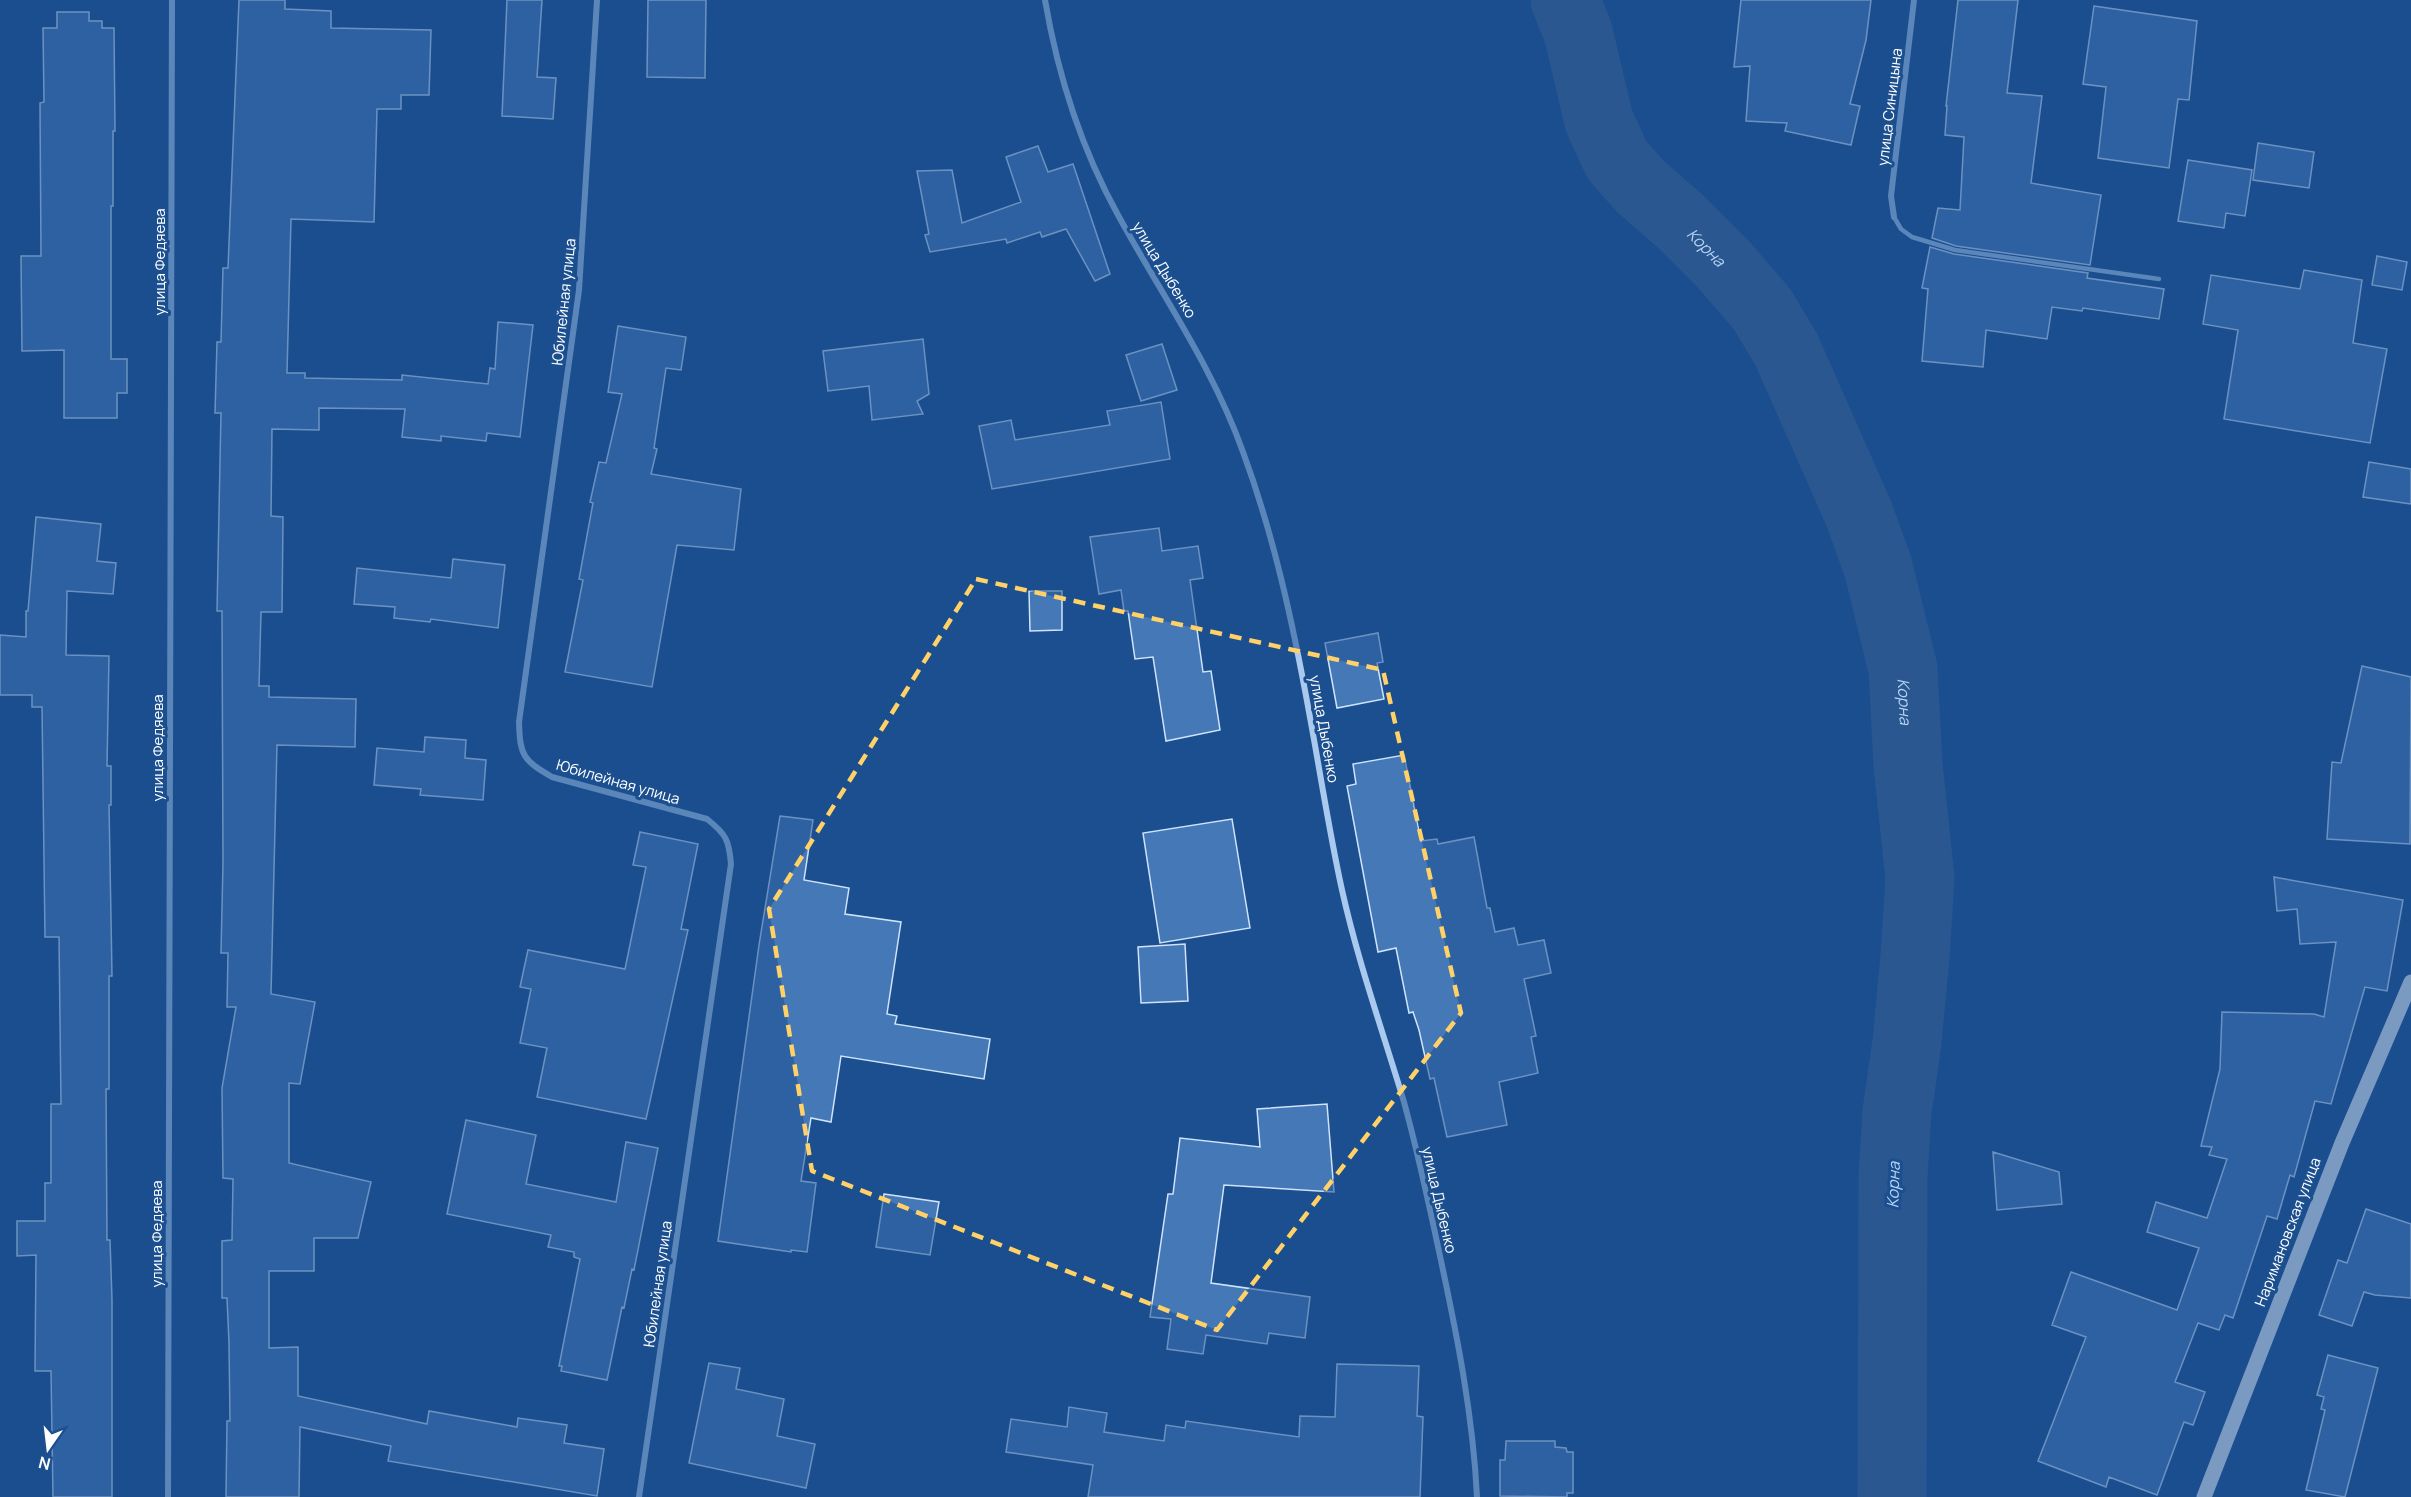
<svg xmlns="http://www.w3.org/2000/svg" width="2411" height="1497" font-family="Manrope,sans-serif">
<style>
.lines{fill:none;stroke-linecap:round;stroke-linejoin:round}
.river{stroke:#3c6290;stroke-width:69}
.building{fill:#4478b7;stroke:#cfe3fa;stroke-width:1.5}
.service{stroke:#a9c9ee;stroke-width:4.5}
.minor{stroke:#a9c9ee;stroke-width:6}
.primary{stroke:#f0f6ff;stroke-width:15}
.marked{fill:none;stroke:#ffd166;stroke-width:4.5;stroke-dasharray:12 8;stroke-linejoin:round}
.labels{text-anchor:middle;stroke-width:6;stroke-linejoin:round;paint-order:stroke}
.street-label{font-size:15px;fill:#fff;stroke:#1b4f8f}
.water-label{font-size:16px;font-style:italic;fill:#b5d3f5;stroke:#1b4f8f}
</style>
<rect width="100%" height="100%" fill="#1b4f8f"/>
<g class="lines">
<path class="river" id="s1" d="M 1565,0 L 1578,32 L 1599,121 L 1617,160 L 1640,186 L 1681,222 L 1724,265 L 1762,309 L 1786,349 L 1859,514 L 1878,567 L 1903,669 L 1908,765 L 1920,878 L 1915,957 L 1907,1042 L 1897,1112 L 1893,1176 L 1892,1497"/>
</g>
<path class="building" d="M 239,0 L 285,0 L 285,9 L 331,11 L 331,28 L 431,30 L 429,95 L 401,95 L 401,109 L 377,109 L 374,222 L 291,219 L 287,373 L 305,373 L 305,378 L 402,380 L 402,375 L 488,384 L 490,368 L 495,369 L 498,322 L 533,325 L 520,437 L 487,433 L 486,441 L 441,436 L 441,441 L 402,437 L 405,409 L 319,408 L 319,430 L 272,429 L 271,516 L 283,517 L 282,612 L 261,612 L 259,686 L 269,686 L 269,697 L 356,699 L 355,747 L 277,745 L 271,994 L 315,1002 L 300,1084 L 289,1083 L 289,1163 L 371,1182 L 358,1238 L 314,1238 L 314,1271 L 269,1271 L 269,1348 L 298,1347 L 298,1396 L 427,1424 L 429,1411 L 517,1427 L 518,1418 L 567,1425 L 564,1443 L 604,1449 L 597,1496 L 388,1461 L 391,1446 L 300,1427 L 299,1497 L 226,1497 L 227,1421 L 230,1421 L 229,1343 L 227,1298 L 222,1298 L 222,1241 L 232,1240 L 233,1179 L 223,1178 L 222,1088 L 236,1007 L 227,1007 L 228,953 L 221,953 L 223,863 L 222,611 L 217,611 L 221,413 L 215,413 L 217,342 L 221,342 L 223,268 L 228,268 Z
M 507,0 L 542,0 L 537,77 L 556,78 L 553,119 L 502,116 Z
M 648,0 L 706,0 L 705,78 L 647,77 Z
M 1741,0 L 1871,0 L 1866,40 L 1850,104 L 1860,106 L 1851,145 L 1785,131 L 1787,123 L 1746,121 L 1750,66 L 1734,67 Z
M 1958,0 L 2018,0 L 2007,93 L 2042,96 L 2031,183 L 2101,195 L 2090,265 L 1956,246 L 1932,238 L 1938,208 L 1960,210 L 1964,137 L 1945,135 L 1947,106 L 1946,106 Z
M 2094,6 L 2197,21 L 2189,100 L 2178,99 L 2169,168 L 2098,158 L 2106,87 L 2083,84 Z
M 57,12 L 89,12 L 89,21 L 102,21 L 102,28 L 114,28 L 115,131 L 113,131 L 113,206 L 111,206 L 111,359 L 127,359 L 127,393 L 117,393 L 117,418 L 64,418 L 64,350 L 22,351 L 21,256 L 41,256 L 40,103 L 44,102 L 43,28 L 57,28 Z
M 2258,143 L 2314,152 L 2309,188 L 2253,180 Z
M 1038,146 L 1048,172 L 1073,164 L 1110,274 L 1095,281 L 1066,229 L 1042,237 L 1040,232 L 1007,243 L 1006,239 L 930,252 L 925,235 L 929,234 L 917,171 L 952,170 L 962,223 L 1021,202 L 1006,157 Z
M 2188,160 L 2252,170 L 2245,216 L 2226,213 L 2224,228 L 2178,221 Z
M 1930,247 L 1954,254 L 2088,273 L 2087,278 L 2164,289 L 2159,319 L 2083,308 L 2082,311 L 2052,307 L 2047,339 L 1986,330 L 1983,367 L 1922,361 L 1928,289 L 1922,288 Z
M 2377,256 L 2407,262 L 2402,290 L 2372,285 Z
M 2304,270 L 2362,280 L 2353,343 L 2387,349 L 2370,443 L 2224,419 L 2238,330 L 2203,324 L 2211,275 L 2300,289 Z
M 618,326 L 686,337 L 681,370 L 666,368 L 654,448 L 657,449 L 651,474 L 741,489 L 734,550 L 677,545 L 652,687 L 565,672 L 583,580 L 579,579 L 593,503 L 590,502 L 599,462 L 606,463 L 622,394 L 608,392 Z
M 923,339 L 929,394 L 917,401 L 923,414 L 872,420 L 869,386 L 828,391 L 823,351 Z
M 1162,344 L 1177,390 L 1141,401 L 1126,355 Z
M 1161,402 L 1170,459 L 992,489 L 979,426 L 1011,420 L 1015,440 L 1110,425 L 1107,411 Z
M 2369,462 L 2411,469 L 2411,504 L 2363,497 Z
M 36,517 L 101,524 L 97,561 L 116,563 L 113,594 L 67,591 L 66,655 L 109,656 L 107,766 L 111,766 L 111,805 L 109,805 L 112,976 L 109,976 L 109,1089 L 106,1089 L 107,1240 L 110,1240 L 112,1300 L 112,1497 L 53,1497 L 51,1371 L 35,1371 L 36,1255 L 17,1256 L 17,1221 L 45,1221 L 45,1183 L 51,1183 L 51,1104 L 61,1104 L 59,937 L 45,937 L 42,707 L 32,707 L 32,695 L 0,695 L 0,635 L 26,637 L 26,611 L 28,611 Z
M 1159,528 L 1162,551 L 1198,546 L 1203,578 L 1190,580 L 1203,672 L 1211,671 L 1220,730 L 1166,741 L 1153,657 L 1135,659 L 1128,611 L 1124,611 L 1121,590 L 1099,594 L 1090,537 Z
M 453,559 L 505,565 L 498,628 L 431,619 L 430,622 L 394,618 L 395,607 L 354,604 L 357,568 L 451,578 Z
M 1029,591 L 1062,591 L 1062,630 L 1030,631 Z
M 1378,633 L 1383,662 L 1377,663 L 1384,699 L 1337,708 L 1325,643 Z
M 2362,666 L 2411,677 L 2410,844 L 2327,839 L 2332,762 L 2341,763 Z
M 425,737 L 466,740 L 465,758 L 486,760 L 483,800 L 420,795 L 421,789 L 374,785 L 377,748 L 424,752 Z
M 1404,755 L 1421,841 L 1437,839 L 1438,844 L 1474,837 L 1487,908 L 1490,908 L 1495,932 L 1514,928 L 1518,945 L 1544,940 L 1551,973 L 1524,979 L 1536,1036 L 1531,1037 L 1538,1073 L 1499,1082 L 1507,1125 L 1447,1137 L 1434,1078 L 1430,1079 L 1419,1030 L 1413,1012 L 1409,1013 L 1396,948 L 1378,952 L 1347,786 L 1356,784 L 1353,764 Z
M 780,816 L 813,820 L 804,880 L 849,888 L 845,914 L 901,922 L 887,1014 L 897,1016 L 895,1024 L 990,1039 L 984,1079 L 841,1056 L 831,1122 L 811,1118 L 801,1181 L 816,1183 L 807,1252 L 791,1250 L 791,1252 L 718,1241 L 759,945 Z
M 1232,819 L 1250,928 L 1160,943 L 1143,833 Z
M 640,832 L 698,844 L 681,929 L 688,930 L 646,1119 L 537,1097 L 547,1048 L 520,1043 L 531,989 L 520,987 L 528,950 L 625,969 L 646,867 L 633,865 Z
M 2274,877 L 2403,900 L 2387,991 L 2365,987 L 2331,1104 L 2315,1101 L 2294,1177 L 2290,1175 L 2277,1219 L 2267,1216 L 2233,1318 L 2225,1315 L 2219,1330 L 2198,1323 L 2175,1382 L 2205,1392 L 2193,1425 L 2184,1422 L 2157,1495 L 2109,1477 L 2106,1487 L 2038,1461 L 2086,1337 L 2052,1325 L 2071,1272 L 2177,1310 L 2199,1248 L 2147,1232 L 2156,1202 L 2207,1218 L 2227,1159 L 2209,1155 L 2212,1147 L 2201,1146 L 2220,1069 L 2222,1012 L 2314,1014 L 2324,1017 L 2336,942 L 2300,944 L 2297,909 L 2277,911 Z
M 1185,944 L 1188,1001 L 1141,1003 L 1138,947 Z
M 1327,1104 L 1334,1192 L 1224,1185 L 1211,1283 L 1310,1297 L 1305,1338 L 1269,1333 L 1267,1344 L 1206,1335 L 1203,1354 L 1167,1349 L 1171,1319 L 1150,1317 L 1168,1194 L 1173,1194 L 1180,1138 L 1260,1147 L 1257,1109 Z
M 466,1120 L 536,1135 L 526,1184 L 616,1202 L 626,1142 L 658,1148 L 634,1270 L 632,1269 L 624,1308 L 622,1307 L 607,1380 L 561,1371 L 562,1366 L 559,1366 L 580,1259 L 574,1257 L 574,1252 L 548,1247 L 551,1235 L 447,1214 Z
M 1993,1152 L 2059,1172 L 2062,1204 L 1997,1210 Z
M 884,1194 L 939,1202 L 930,1255 L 876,1247 Z
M 2366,1209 L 2411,1224 L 2411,1298 L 2375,1295 L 2364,1292 L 2352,1326 L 2319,1315 L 2338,1260 L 2347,1263 Z
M 2328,1355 L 2378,1368 L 2345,1497 L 2306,1490 L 2325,1410 L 2321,1409 L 2324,1397 L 2317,1395 Z
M 709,1363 L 740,1368 L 736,1389 L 784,1399 L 777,1436 L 815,1444 L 806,1488 L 689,1463 Z
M 1337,1364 L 1419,1366 L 1417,1416 L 1423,1417 L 1420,1497 L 1088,1497 L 1093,1465 L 1006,1452 L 1011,1419 L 1067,1427 L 1069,1407 L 1107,1413 L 1104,1432 L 1164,1441 L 1166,1425 L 1185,1428 L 1186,1421 L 1299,1437 L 1300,1416 L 1335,1417 Z
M 1506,1441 L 1555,1441 L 1555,1447 L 1566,1448 L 1567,1452 L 1573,1452 L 1573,1493 L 1567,1493 L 1567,1497 L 1500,1496 L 1500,1460 L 1505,1460 Z"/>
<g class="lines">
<path class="service" d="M 1894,217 L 1901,229 L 1912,237 L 1955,250 L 2159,279"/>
<path class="minor" d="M 597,0 L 579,290 L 519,722 C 520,756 523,760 552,777 L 707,819 C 726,834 729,840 731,864 L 639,1497
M 1045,0 C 1058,76 1081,148 1118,215 C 1161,294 1213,367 1243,452 C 1274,536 1293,624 1309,712 C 1320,771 1329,831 1342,890 C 1358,962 1383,1032 1404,1102 C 1418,1153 1429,1204 1440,1256 C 1457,1335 1473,1415 1477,1497
M 1894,217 L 1891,196 L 1914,0
M 168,1497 L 172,0"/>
<path class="primary" d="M 2204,1497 L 2342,1143 L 2411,982"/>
</g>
<path d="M0 0H2411V1497H0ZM 976,579 L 1383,670 L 1461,1013 L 1217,1330 L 812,1171 L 769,909 Z" fill="#1b4f8f" fill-opacity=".55" fill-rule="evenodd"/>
<path class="marked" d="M 976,579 L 1383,670 L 1461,1013 L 1217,1330 L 812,1171 L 769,909 Z"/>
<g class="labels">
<g class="street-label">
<text transform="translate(1890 107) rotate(-83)" y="5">улица Синицына</text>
<text transform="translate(160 262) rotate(-90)" y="5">улица Федяева</text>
<text transform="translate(1164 270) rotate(59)" y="5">улица Дыбенко</text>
<text transform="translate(564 302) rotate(-84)" y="5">Юбилейная улица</text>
<text transform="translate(1324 729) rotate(80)" y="5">улица Дыбенко</text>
<text transform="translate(158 748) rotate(-90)" y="5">улица Федяева</text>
<text transform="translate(618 782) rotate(16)" y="5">Юбилейная улица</text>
<text transform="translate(1439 1200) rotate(77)" y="5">улица Дыбенко</text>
<text transform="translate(2288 1232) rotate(-69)" y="5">Наримановская улица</text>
<text transform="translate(157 1234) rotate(-90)" y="5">улица Федяева</text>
<text transform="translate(658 1284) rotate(-82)" y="5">Юбилейная улица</text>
</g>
<g class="water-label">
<text dy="6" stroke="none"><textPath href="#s1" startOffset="294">Корна</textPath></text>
<text dy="6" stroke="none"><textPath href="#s1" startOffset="798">Корна</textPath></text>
<text transform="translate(1893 1185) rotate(-88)" y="6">Корна</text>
</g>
</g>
<g transform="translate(48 1449) rotate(194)" stroke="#1b4f8f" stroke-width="4.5" paint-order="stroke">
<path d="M0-4.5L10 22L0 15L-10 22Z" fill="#ffffff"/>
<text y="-9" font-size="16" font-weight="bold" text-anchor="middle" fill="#ffffff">N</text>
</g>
</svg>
